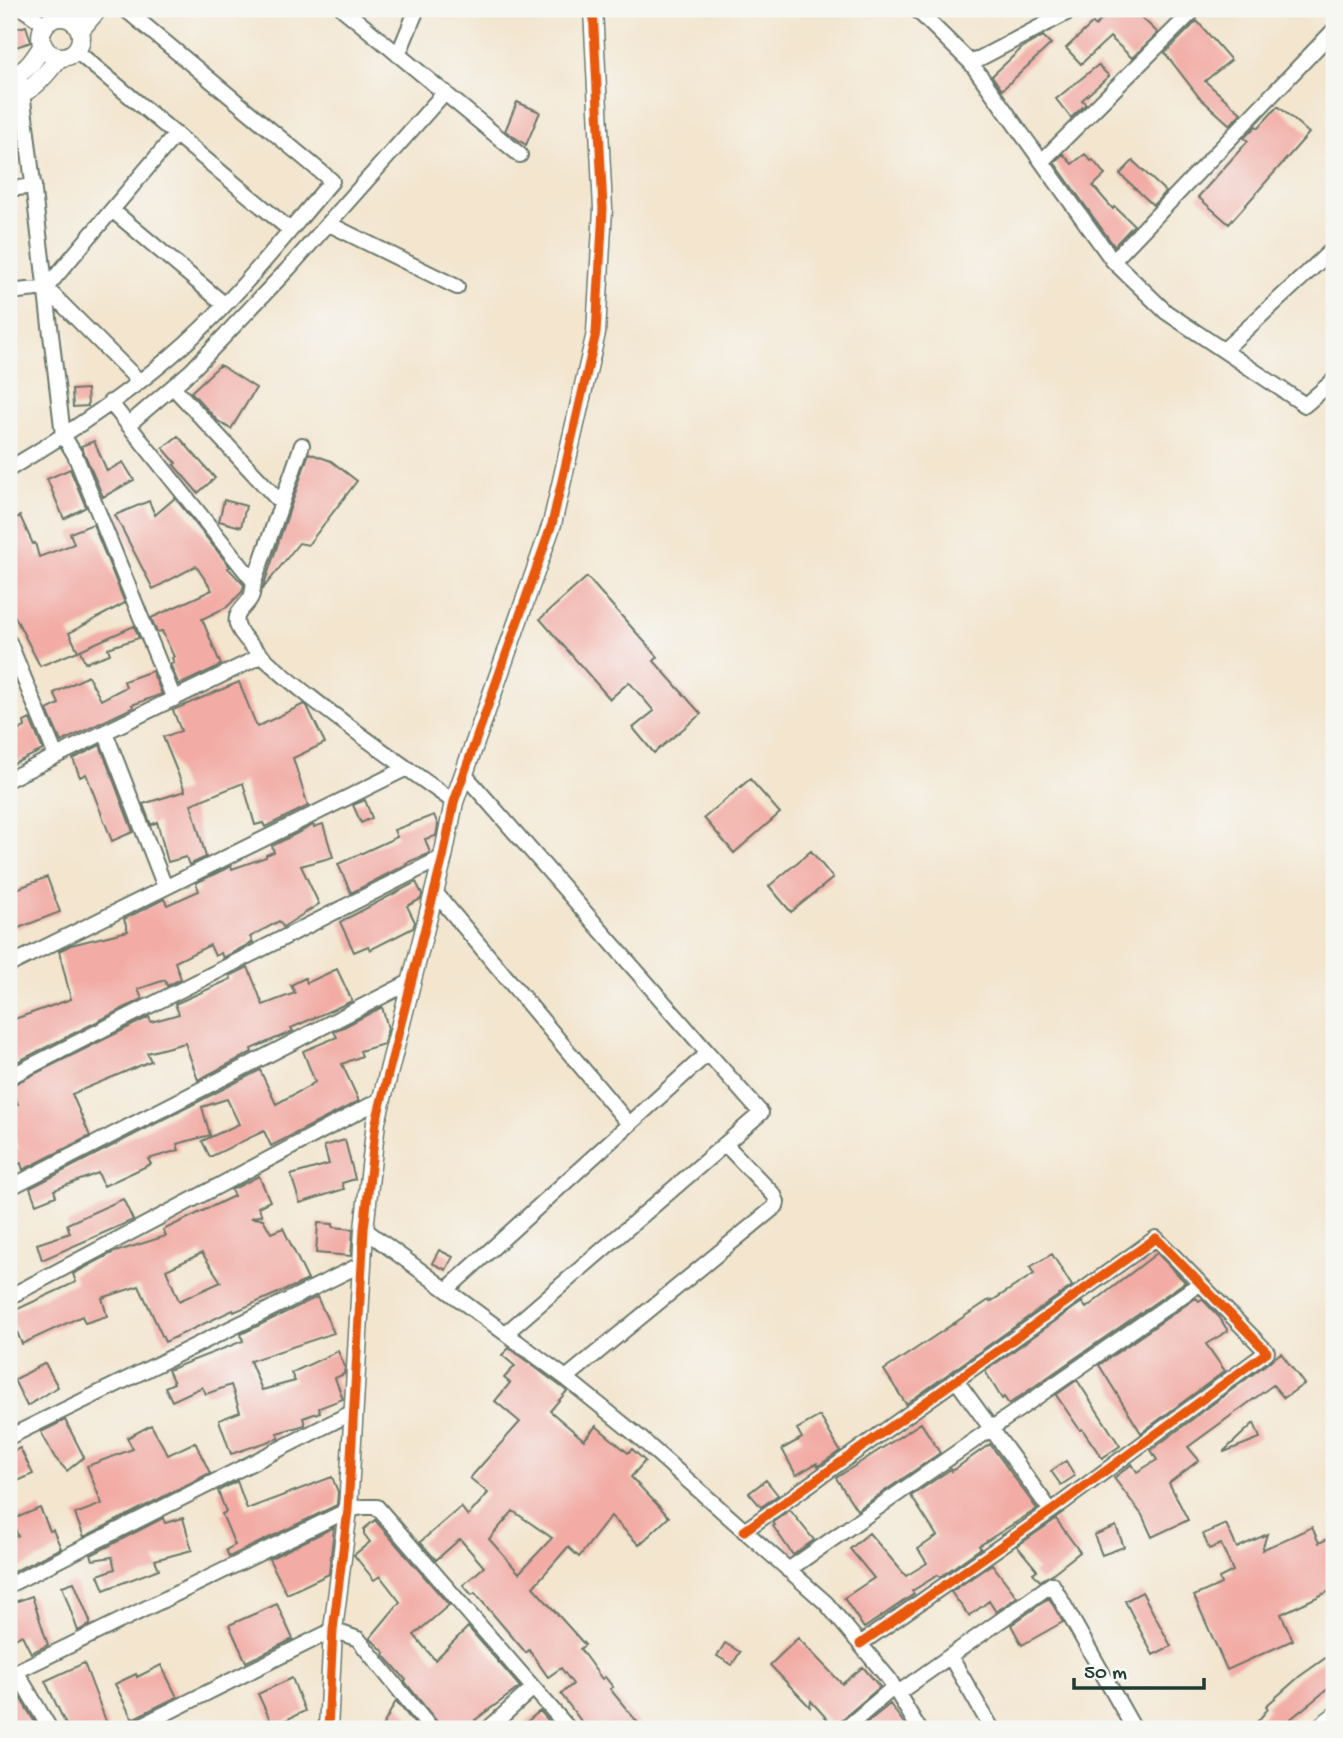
<svg xmlns="http://www.w3.org/2000/svg" width="1343" height="1738" font-family="'Gochi Hand',sans-serif">
<style>
.building{fill:#f2aca5;fill-rule:evenodd}
.lines{fill:none;stroke-linecap:round;stroke-linejoin:round}
.minor-casing{stroke:#69786a;stroke-width:18}
.tertiary-casing{stroke:#69786a;stroke-width:21}
.minor{stroke:#fff;stroke-width:14}
.tertiary{stroke:#fff;stroke-width:18}
.cycleway-casing{stroke:#f6f6f2;stroke-width:13}
.cycleway{stroke:#e8590c;stroke-width:9}
</style>
<rect width="100%" height="100%" fill="#f6f6f2"/>
<filter id="ink" filterUnits="userSpaceOnUse"><feTurbulence type="fractalNoise" baseFrequency=".0143" numOctaves="2"/><feDisplacementMap in="SourceGraphic" scale="14" xChannelSelector="R" yChannelSelector="G"/><feConvolveMatrix kernelMatrix="1 2 1 2 8 2 1 2 1" color-interpolation-filters="sRGB"/></filter>
<filter id="wash" filterUnits="userSpaceOnUse"><feTurbulence type="fractalNoise" baseFrequency=".00686" numOctaves="4" result="noise"/><feDisplacementMap in="SourceGraphic" scale="28" xChannelSelector="R" yChannelSelector="G"/><feGaussianBlur stdDeviation="1.57" result="paint"/><feColorMatrix in="noise" values="0 0 0 0 0 0 0 0 0 0 0 0 0 0 0 0 0 1.4 0 .05"/><feComposite in="paint" operator="in"/></filter>
<g filter="url(#wash)">
<rect width="100%" height="100%" fill="#f3e5ce"/>
<g id="blocks">
<path class="building" d="M 1113,9 L 1149,9 L 1141,17 L 1158,33 L 1132,58 L 1110,37 L 1081,64 L 1066,48 L 1093,23 L 1095,26 Z
M 1197,21 L 1231,60 L 1205,81 L 1241,113 L 1230,125 L 1199,97 L 1165,53 Z
M 26,26 L 31,42 L 16,47 L 11,30 Z
M 1043,36 L 1051,44 L 1002,90 L 992,76 L 1023,47 Z
M 1098,65 L 1109,76 L 1082,100 L 1086,104 L 1071,118 L 1056,99 Z
M 517,102 L 540,112 L 526,145 L 505,131 Z
M 1278,106 L 1309,133 L 1229,224 L 1198,197 L 1248,141 L 1244,138 L 1256,126 L 1258,128 Z
M 1063,154 L 1072,164 L 1085,154 L 1091,161 L 1093,160 L 1105,175 L 1093,186 L 1113,209 L 1115,207 L 1134,225 L 1114,246 L 1054,162 Z
M 1133,161 L 1166,192 L 1153,205 L 1120,174 Z
M 220,365 L 256,388 L 231,429 L 218,421 L 191,392 Z
M 87,389 L 88,406 L 73,407 L 72,390 Z
M 178,436 L 215,478 L 198,493 L 174,465 L 176,463 L 163,448 Z
M 94,441 L 107,471 L 123,462 L 134,480 L 103,497 L 81,446 Z
M 309,453 L 331,461 L 357,481 L 308,545 L 299,543 L 262,590 Z
M 70,469 L 86,507 L 64,519 L 47,479 Z
M 175,498 L 230,567 L 228,568 L 244,585 L 242,592 L 227,607 L 202,619 L 221,665 L 179,685 L 170,664 L 174,663 L 172,658 L 174,657 L 162,631 L 157,632 L 151,618 L 212,590 L 196,566 L 153,589 L 115,515 L 149,501 L 155,515 Z
M 224,500 L 246,506 L 241,527 L 219,521 Z
M 20,516 L 33,544 L 35,543 L 39,557 L 74,544 L 70,533 L 93,524 L 125,603 L 69,633 L 78,651 L 40,666 L 9,605 L 9,522 Z
M 587,577 L 658,657 L 654,661 L 701,714 L 654,753 L 633,728 L 654,711 L 629,682 L 610,699 L 540,619 Z
M 134,626 L 139,638 L 108,648 L 110,654 L 85,663 L 80,650 Z
M 152,671 L 162,694 L 132,705 L 134,707 L 61,742 L 47,710 L 59,704 L 54,693 L 88,676 L 101,700 L 126,687 L 124,681 Z
M 239,682 L 257,727 L 304,704 L 307,706 L 325,743 L 293,758 L 308,806 L 265,827 L 263,823 L 255,825 L 243,783 L 191,804 L 206,857 L 189,865 L 186,857 L 168,862 L 157,822 L 151,825 L 143,804 L 185,791 L 163,737 L 181,731 L 173,710 Z
M 30,719 L 43,750 L 9,766 L 9,735 L 25,727 L 24,722 Z
M 100,745 L 133,832 L 112,841 L 86,774 L 80,777 L 73,759 Z
M 750,779 L 780,813 L 734,853 L 704,818 Z
M 365,800 L 372,818 L 361,823 L 353,805 Z
M 434,815 L 438,825 L 436,836 L 425,839 L 430,853 L 406,863 L 407,864 L 351,893 L 338,864 L 397,837 L 394,830 Z
M 323,824 L 333,857 L 301,866 L 319,904 L 283,927 L 279,921 L 250,937 L 253,942 L 223,958 L 221,953 L 215,956 L 210,945 L 175,962 L 181,979 L 167,986 L 165,980 L 138,989 L 142,999 L 9,1066 L 9,1021 L 71,999 L 59,951 L 71,945 L 128,931 L 124,919 L 164,899 L 167,905 L 199,891 L 196,883 L 231,866 L 232,869 L 266,857 L 266,855 L 274,852 L 272,846 L 313,825 L 314,827 Z
M 811,851 L 833,878 L 791,912 L 769,886 Z
M 47,877 L 60,912 L 16,929 L 9,911 L 9,892 Z
M 416,882 L 422,894 L 421,899 L 407,906 L 415,922 L 413,928 L 370,950 L 368,946 L 354,952 L 340,922 Z
M 248,967 L 263,1005 L 295,993 L 291,985 L 305,978 L 307,983 L 337,969 L 352,1001 L 291,1028 L 293,1031 L 251,1049 L 252,1052 L 198,1080 L 185,1043 L 147,1053 L 151,1061 L 72,1094 L 90,1136 L 23,1170 L 21,1163 L 9,1168 L 9,1154 L 19,1149 L 9,1127 L 9,1108 L 18,1104 L 10,1086 L 149,1017 L 151,1022 L 179,1014 L 175,1004 L 231,979 L 230,976 Z
M 382,1007 L 388,1028 L 384,1044 L 360,1051 L 362,1056 L 342,1064 L 359,1101 L 271,1146 L 264,1131 L 210,1157 L 202,1141 L 239,1124 L 227,1099 L 202,1107 L 210,1135 L 177,1144 L 179,1150 L 148,1159 L 151,1164 L 104,1186 L 98,1173 L 54,1190 L 56,1196 L 36,1204 L 30,1188 L 260,1070 L 276,1104 L 306,1088 L 315,1082 L 303,1051 L 337,1037 L 334,1032 Z
M 345,1140 L 355,1179 L 342,1183 L 344,1189 L 300,1203 L 291,1175 L 329,1164 L 324,1146 Z
M 259,1176 L 270,1201 L 258,1207 L 262,1215 L 251,1218 L 263,1219 L 271,1233 L 283,1228 L 308,1280 L 234,1312 L 233,1310 L 165,1342 L 139,1286 L 102,1298 L 107,1316 L 85,1323 L 82,1316 L 22,1344 L 9,1313 L 76,1282 L 73,1274 L 112,1253 L 166,1236 L 163,1230 L 234,1196 L 231,1190 ZM 202,1253 L 221,1282 L 179,1301 L 166,1270 Z
M 123,1199 L 133,1220 L 42,1260 L 37,1244 L 70,1233 L 67,1224 Z
M 318,1223 L 333,1224 L 333,1227 L 353,1229 L 351,1256 L 316,1253 Z
M 439,1250 L 453,1257 L 446,1270 L 432,1263 Z
M 1157,1253 L 1185,1282 L 1009,1404 L 1004,1397 L 1002,1399 L 985,1371 L 1082,1302 L 1086,1308 Z
M 1052,1254 L 1072,1286 L 906,1404 L 884,1370 L 989,1300 L 990,1302 L 1034,1274 L 1030,1267 Z
M 317,1297 L 334,1333 L 250,1361 L 262,1390 L 295,1381 L 291,1373 L 338,1351 L 345,1367 L 344,1374 L 335,1378 L 343,1399 L 319,1408 L 320,1412 L 303,1418 L 305,1425 L 277,1433 L 279,1438 L 231,1454 L 219,1420 L 240,1412 L 231,1385 L 206,1394 L 202,1387 L 172,1401 L 165,1387 L 174,1383 L 168,1370 L 243,1341 L 241,1334 Z
M 1196,1298 L 1199,1301 L 1202,1299 L 1219,1317 L 1228,1331 L 1206,1344 L 1225,1371 L 1141,1433 L 1099,1365 Z
M 509,1348 L 567,1391 L 550,1411 L 584,1440 L 596,1426 L 628,1453 L 632,1449 L 645,1461 L 631,1477 L 669,1517 L 639,1545 L 611,1516 L 579,1557 L 568,1547 L 533,1587 L 585,1645 L 580,1649 L 602,1679 L 605,1677 L 613,1687 L 610,1689 L 643,1729 L 587,1729 L 561,1694 L 573,1684 L 561,1668 L 548,1677 L 529,1650 L 526,1653 L 475,1593 L 472,1595 L 463,1585 L 484,1567 L 460,1539 L 436,1560 L 420,1542 L 461,1507 L 468,1516 L 488,1493 L 470,1478 L 520,1422 L 495,1401 L 510,1383 L 504,1378 L 515,1366 L 502,1355 ZM 513,1511 L 552,1538 L 519,1573 L 489,1539 Z
M 1281,1353 L 1304,1384 L 1284,1398 L 1273,1385 L 1188,1447 L 1199,1460 L 1169,1483 L 1188,1520 L 1152,1537 L 1142,1515 L 1114,1478 L 1132,1464 L 1137,1472 L 1157,1460 L 1151,1450 Z
M 45,1363 L 58,1387 L 27,1406 L 14,1380 Z
M 1077,1380 L 1120,1446 L 1102,1458 L 1082,1429 L 1080,1430 L 1056,1395 Z
M 820,1416 L 840,1451 L 818,1466 L 817,1463 L 796,1475 L 782,1449 L 802,1438 L 797,1429 Z
M 65,1420 L 84,1457 L 67,1471 L 55,1458 L 41,1432 Z
M 921,1423 L 940,1453 L 857,1510 L 836,1478 Z
M 1254,1423 L 1260,1438 L 1224,1452 L 1224,1451 Z
M 151,1425 L 168,1455 L 195,1442 L 210,1473 L 84,1537 L 75,1514 L 102,1504 L 87,1466 L 133,1449 L 127,1438 Z
M 990,1444 L 1037,1509 L 979,1546 L 981,1548 L 940,1577 L 938,1575 L 912,1591 L 914,1594 L 864,1628 L 844,1598 L 874,1578 L 850,1549 L 869,1533 L 906,1576 L 927,1563 L 918,1549 L 937,1536 L 911,1496 L 951,1469 L 952,1471 Z
M 20,1448 L 33,1474 L 9,1485 L 9,1453 Z
M 1066,1461 L 1075,1476 L 1061,1485 L 1051,1471 Z
M 332,1477 L 338,1492 L 337,1505 L 229,1557 L 226,1550 L 235,1545 L 222,1514 L 226,1512 L 218,1491 L 237,1481 L 247,1509 Z
M 766,1480 L 778,1495 L 761,1507 L 749,1493 Z
M 40,1508 L 50,1531 L 53,1530 L 61,1548 L 9,1574 L 9,1538 L 18,1536 L 11,1520 Z
M 790,1510 L 814,1540 L 793,1555 L 773,1526 L 775,1525 L 773,1522 Z
M 163,1518 L 165,1523 L 183,1518 L 192,1550 L 155,1560 L 159,1569 L 104,1590 L 98,1575 L 115,1569 L 112,1557 L 93,1560 L 91,1555 Z
M 1056,1519 L 1080,1552 L 1052,1574 L 1040,1581 L 1033,1573 L 1037,1570 L 1017,1546 Z
M 375,1520 L 449,1605 L 414,1635 L 435,1660 L 468,1627 L 520,1687 L 475,1720 L 479,1725 L 479,1729 L 440,1729 L 438,1723 L 405,1682 L 406,1680 L 384,1655 L 385,1653 L 370,1638 L 400,1602 L 380,1576 L 374,1580 L 354,1555 L 370,1542 L 364,1534 L 364,1529 Z
M 1226,1524 L 1237,1548 L 1267,1534 L 1262,1550 L 1312,1527 L 1319,1543 L 1334,1536 L 1334,1589 L 1281,1614 L 1293,1640 L 1227,1670 L 1194,1596 L 1221,1584 L 1219,1578 L 1233,1571 L 1221,1544 L 1209,1549 L 1203,1534 Z
M 1116,1526 L 1124,1547 L 1102,1555 L 1094,1535 Z
M 334,1527 L 329,1574 L 287,1594 L 269,1559 Z
M 992,1564 L 1017,1597 L 996,1612 L 989,1601 L 969,1616 L 951,1592 Z
M 74,1582 L 90,1621 L 90,1625 L 78,1631 L 62,1586 Z
M 1142,1592 L 1171,1646 L 1153,1655 L 1125,1601 Z
M 32,1596 L 48,1645 L 31,1653 L 22,1635 L 9,1641 L 9,1604 Z
M 1049,1598 L 1063,1622 L 1022,1645 L 1011,1625 Z
M 277,1604 L 293,1639 L 246,1662 L 229,1625 Z
M 798,1638 L 842,1684 L 863,1667 L 880,1687 L 839,1722 L 836,1729 L 811,1701 L 810,1707 L 770,1665 Z
M 725,1643 L 740,1652 L 732,1665 L 717,1656 Z
M 1334,1652 L 1334,1684 L 1278,1729 L 1251,1729 L 1268,1709 L 1266,1706 L 1300,1676 Z
M 84,1663 L 109,1729 L 68,1729 L 45,1681 Z
M 161,1665 L 177,1697 L 132,1719 L 115,1684 L 136,1674 L 137,1677 Z
M 292,1678 L 305,1711 L 273,1726 L 258,1694 Z
M 16,1691 L 39,1729 L 9,1729 L 9,1694 Z
M 396,1701 L 419,1729 L 381,1729 Z
M 890,1704 L 908,1729 L 859,1729 Z
M 540,1711 L 556,1729 L 518,1729 Z"/>
</g>
</g>
<g filter="url(#ink)">
<use href="#blocks" fill-opacity="0" stroke="#69786a" stroke-width="2"/>
<g class="lines">
<g class="minor-casing">
<path id="minor" d="M 23,9 L 44,24
M 343,9 L 520,155
M 916,9 L 971,63 L 1113,261 L 1334,30
M 76,51 L 290,230
M 398,55 L 417,9
M 971,63 L 1074,9
M 21,83 L 63,435 L 75,455 L 174,699
M 1042,161 L 1195,9
M 9,189 L 34,186
M 112,210 L 224,304
M 329,224 L 457,287
M 1113,261 L 1166,312 L 1305,405 L 1334,380
M 46,288 L 139,381
M 9,292 L 46,288 L 176,134
M 1225,349 L 1334,248
M 173,387 L 281,503
M 110,402 L 254,582
M 128,425 L 192,370 L 288,269 L 445,92
M 302,445 L 254,582 C 253,586 253,593 251,597 C 246,607 234,612 237,624 C 243,657 419,776 454,802
M 9,469 C 64,436 121,399 170,357 C 231,306 281,240 332,181 L 125,9
M 9,642 L 56,756
M 105,732 L 165,887
M 9,779 L 261,656
M 434,891 L 629,1124
M 9,965 L 407,768
M 9,1077 L 443,857
M 9,1188 L 410,982
M 364,1229 L 566,1378 L 639,1437 L 826,1603 L 889,1679 L 919,1729
M 453,1284 L 708,1053 L 464,774
M 9,1297 L 382,1099
M 506,1333 L 761,1113 L 708,1053
M 566,1378 L 776,1206 L 777,1202 L 774,1195 L 725,1144
M 956,1380 L 1051,1511
M 9,1437 L 362,1264
M 744,1531 L 1156,1238 L 1267,1352 L 1051,1511 L 860,1644
M 788,1570 L 1199,1284
M 9,1585 L 353,1412
M 950,1656 L 992,1729
M 16,1671 L 50,1729
M 9,1675 L 348,1510 L 363,1507 L 377,1507 L 569,1729
M 898,1693 L 1052,1584 L 1134,1729
M 134,1729 L 333,1630 L 358,1639 L 431,1729
M 488,1729 L 533,1688
M 845,1729 L 894,1687"/>
</g>
<g class="tertiary-casing">
<path id="tertiary" d="M41 37a20 20 0 1 1 40 0a20 20 0 1 1-40 0Z
M 80,30 L 98,9
M 9,77 C 26,73 33,61 42,47
M 9,96 C 33,94 44,75 59,58
M 328,1729 L 333,1630 L 348,1510 L 364,1229 L 376,1122 L 443,857 L 454,802 L 552,524 L 596,333 L 603,209 L 593,9
M 1318,1729 L 1334,1717"/>
</g>
<use href="#minor" class="minor"/>
<use href="#tertiary" class="tertiary"/>
<g class="cycleway-casing">
<path id="cycleway" d="M 744,1531 L 1156,1238 L 1267,1352 L 1051,1511 L 860,1644
M 328,1729 L 333,1630 L 348,1510 L 364,1229 L 376,1122 L 443,857 L 454,802 L 552,524 L 596,333 L 603,209 L 593,9"/>
</g>
<use href="#cycleway" class="cycleway"/>
</g>
</g>
<rect width="1343" height="1738" fill="none" stroke="#f6f6f2" stroke-width="35"/>
<path d="M1074 1678v10h130v-10" fill="none" stroke="#1f3d34" stroke-width="3.5"/>
<text x="1084" y="1678" font-size="21" fill="#1f3d34" stroke="#f6f6f2" stroke-width="5" paint-order="stroke">50 m</text>
</svg>
